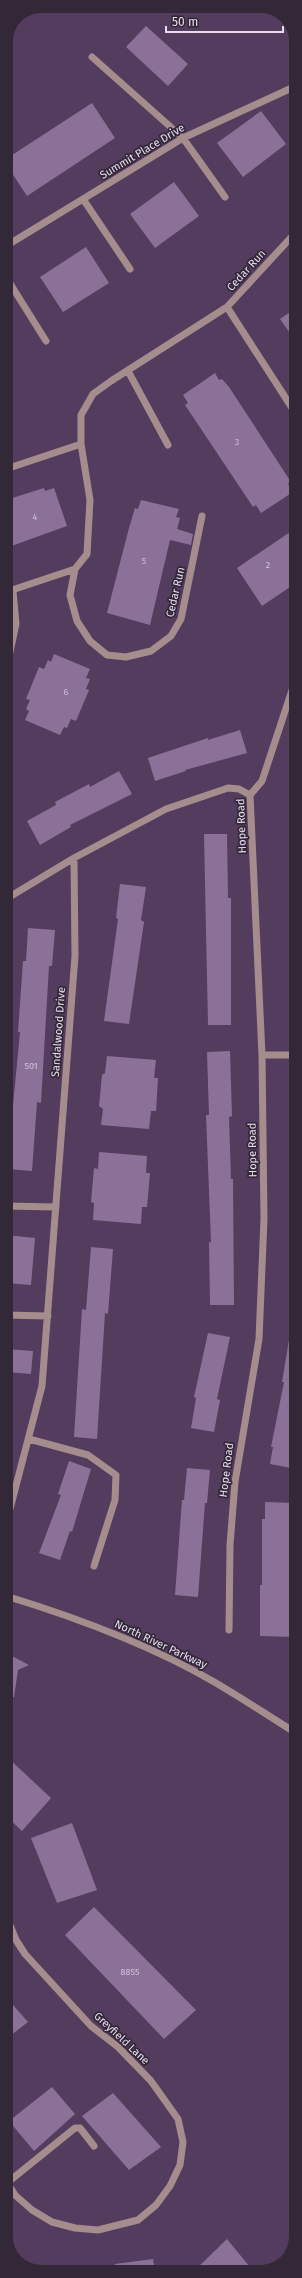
<svg xmlns="http://www.w3.org/2000/svg" width="302" height="2278" font-family="'Fira Sans',sans-serif">
<style>
.building{fill:#8b7197}
.lines{fill:none;stroke-linecap:round;stroke-linejoin:round}
.minor{stroke:#a58d8e;stroke-width:7}
.labels{text-anchor:middle;stroke-width:3.5;stroke-linejoin:round;paint-order:stroke}
.number-label{font-size:9px;fill:#d2c0da}
.street-label{font-size:11px;fill:#e9dbf0;stroke:#332838}
</style>
<rect width="100%" height="100%" fill="#543c5e"/>
<path class="building" d="M 146,26 L 188,64 L 168,86 L 126,47 Z
M 92,103 L 115,138 L 27,196 L 6,164 L 6,159 Z
M 261,111 L 286,144 L 243,177 L 217,143 Z
M 174,182 L 199,216 L 155,248 L 130,214 Z
M 86,247 L 109,283 L 63,312 L 40,277 Z
M 296,308 L 296,342 L 280,319 Z
M 215,373 L 219,380 L 222,379 L 229,387 L 291,482 L 288,484 L 293,492 L 261,513 L 256,505 L 253,507 L 185,405 L 188,403 L 183,395 Z
M 44,488 L 45,491 L 54,488 L 67,526 L 6,548 L 6,500 Z
M 141,500 L 179,509 L 176,517 L 180,518 L 177,529 L 193,534 L 191,545 L 170,540 L 150,625 L 107,613 L 129,528 L 135,508 L 138,509 Z
M 296,528 L 296,583 L 262,606 L 237,568 Z
M 54,654 L 90,669 L 86,678 L 90,679 L 86,689 L 89,690 L 76,721 L 71,719 L 67,728 L 64,727 L 60,735 L 25,720 L 29,711 L 26,709 L 30,700 L 26,699 L 39,667 L 44,669 L 48,660 L 51,662 Z
M 240,730 L 247,753 L 185,770 L 186,771 L 155,781 L 148,758 L 208,738 L 208,740 Z
M 119,771 L 132,794 L 70,825 L 71,827 L 40,845 L 27,821 L 56,805 L 55,802 L 89,784 L 90,787 Z
M 204,834 L 227,834 L 228,898 L 231,898 L 231,1025 L 208,1025 Z
M 120,884 L 146,887 L 141,920 L 144,922 L 129,1024 L 104,1021 L 118,919 L 116,918 Z
M 28,928 L 55,930 L 52,966 L 49,966 L 41,1103 L 37,1102 L 32,1171 L 7,1169 L 20,1032 L 18,1032 L 23,961 L 26,961 Z
M 230,1051 L 232,1116 L 229,1117 L 231,1179 L 233,1179 L 234,1305 L 210,1305 L 209,1242 L 211,1242 L 206,1115 L 209,1115 L 207,1052 Z
M 107,1056 L 156,1060 L 154,1078 L 158,1078 L 156,1111 L 151,1111 L 149,1129 L 101,1125 L 103,1109 L 99,1106 L 102,1075 L 105,1073 Z
M 99,1152 L 147,1156 L 146,1173 L 150,1173 L 147,1207 L 142,1207 L 141,1224 L 93,1220 L 94,1203 L 91,1202 L 94,1168 L 98,1169 Z
M 6,1235 L 35,1238 L 31,1285 L 6,1283 Z
M 91,1247 L 113,1249 L 108,1314 L 105,1313 L 97,1439 L 74,1437 L 82,1309 L 86,1310 Z
M 208,1333 L 230,1337 L 217,1399 L 220,1400 L 214,1432 L 191,1428 L 196,1398 L 194,1397 Z
M 289,1340 L 296,1340 L 296,1469 L 270,1464 L 273,1447 L 271,1447 L 284,1382 L 282,1382 Z
M 6,1349 L 33,1351 L 31,1374 L 6,1372 Z
M 69,1461 L 91,1469 L 72,1532 L 70,1531 L 60,1560 L 39,1553 L 61,1495 L 58,1494 Z
M 187,1468 L 210,1470 L 207,1503 L 205,1503 L 198,1597 L 175,1595 L 182,1500 L 184,1500 Z
M 265,1502 L 296,1503 L 296,1637 L 260,1636 L 260,1585 L 262,1585 L 262,1519 L 265,1519 Z
M 6,1653 L 29,1665 L 18,1670 L 14,1697 L 6,1697 Z
M 6,1756 L 51,1798 L 22,1831 L 6,1816 Z
M 72,1823 L 97,1890 L 57,1903 L 31,1838 Z
M 94,1907 L 196,2010 L 164,2039 L 65,1935 Z
M 6,1997 L 28,2022 L 6,2039 Z
M 52,2087 L 75,2114 L 34,2151 L 9,2121 Z
M 113,2093 L 161,2147 L 129,2170 L 82,2116 Z
M 227,2239 L 254,2272 L 193,2272 Z
M 153,2259 L 155,2272 L 116,2272 L 115,2264 Z"/>
<g class="lines">
<path class="minor" d="M 92,57 L 183,138 L 225,197
M 83,199 L 130,269
M 6,246 L 183,138 L 296,86
M 6,277 L 46,341
M 227,307 L 296,414
M 128,371 L 168,445
M 6,469 L 81,444
M 202,516 L 181,619 L 171,636 L 151,651 L 126,657 L 107,655 L 90,641 L 77,621 L 70,595 L 75,569 L 87,554 L 90,500 L 81,444 L 81,415 L 93,394 L 111,381 L 227,307 L 296,232
M 6,592 L 75,569
M 6,670 L 16,624 L 13,591
M 6,899 L 74,858 L 166,809 L 228,788 L 239,789 L 250,795
M 262,1055 L 296,1055
M 6,1206 L 56,1207
M 6,1315 L 48,1316
M 29,1439 L 88,1455 L 116,1475 L 115,1500 L 94,1566
M 6,1524 L 42,1386 L 75,956 L 74,858
M 6,1596 C 78,1618 151,1645 216,1683 C 243,1699 269,1716 296,1733
M 229,1630 L 230,1545 L 235,1482 L 259,1339 L 264,1219 L 262,1055 L 250,795 L 262,781 L 296,678
M 6,1915 L 16,1940 L 25,1954 L 91,2026 L 118,2047 L 151,2081 L 178,2119 L 183,2142 L 180,2165 L 170,2186 L 156,2205 L 138,2220 L 98,2230 L 75,2228 L 52,2222 L 32,2210 L 15,2195 L 6,2181
M 7,2183 L 75,2128 L 80,2128 L 94,2146"/>
</g>
<g class="labels">
<g class="number-label">
<text x="237" y="445">3</text>
<text x="35" y="520">4</text>
<text x="144" y="564">5</text>
<text x="268" y="568">2</text>
<text x="66" y="695">6</text>
<text x="31" y="1069">501</text>
<text x="130" y="1975">8855</text>
</g>
<g class="street-label">
<text transform="translate(142 151) rotate(-31)" y="4">Summit Place Drive</text>
<text transform="translate(246 270) rotate(-48)" y="4">Cedar Run</text>
<text transform="translate(175 592) rotate(-77)" y="4">Cedar Run</text>
<text transform="translate(241 826) rotate(-92)" y="4">Hope Road</text>
<text transform="translate(58 1032) rotate(-86)" y="4">Sandalwood Drive</text>
<text transform="translate(252 1150) rotate(-91)" y="4">Hope Road</text>
<text transform="translate(226 1470) rotate(-83)" y="4">Hope Road</text>
<text transform="translate(161 1644) rotate(25)" y="4">North River Parkway</text>
<text transform="translate(122 2038) rotate(43)" y="4">Greyfield Lane</text>
</g>
</g>
<path d="M0 0H302V2278H0ZM41 13H261A28 28 0 0 1 289 41V2237A28 28 0 0 1 261 2265H41A28 28 0 0 1 13 2237V41A28 28 0 0 1 41 13Z" fill="#332838" fill-rule="evenodd"/>
<path d="M166 26v6h117v-6" fill="none" stroke="#e9dbf0" stroke-width="2"/>
<text x="172" y="26" font-size="12" fill="#e9dbf0" stroke="#332838" stroke-width="3" paint-order="stroke">50 m</text>
</svg>
